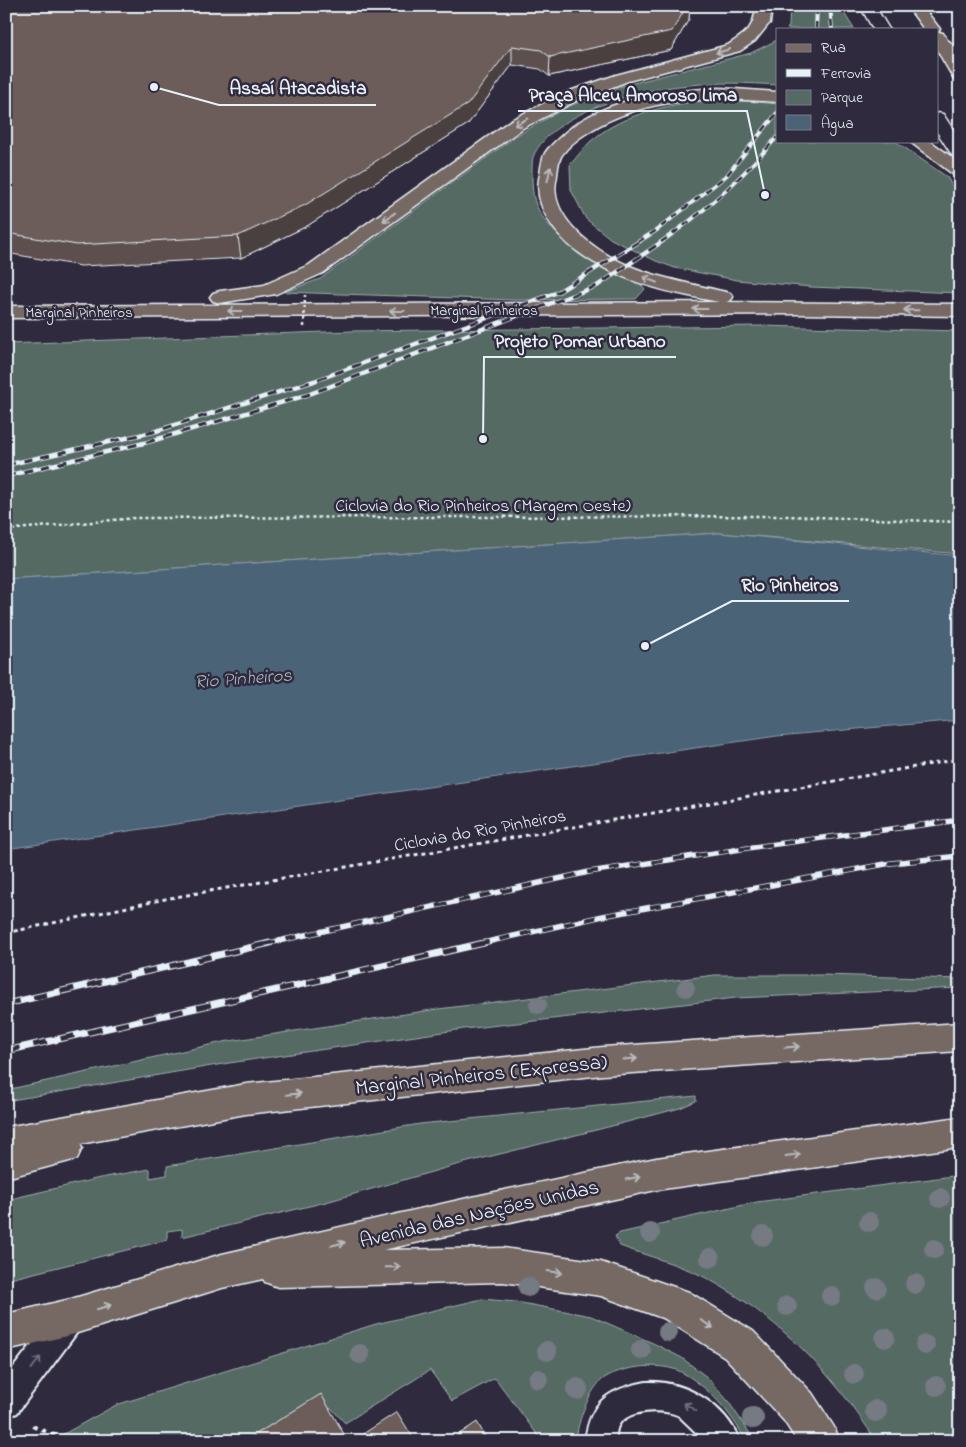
<svg xmlns="http://www.w3.org/2000/svg" width="966" height="1447" font-family="'Indie Flower',sans-serif">
<style>
.green{fill:#556a64;stroke:#9eaeae}
.water{fill:#4c6377;stroke:#8a9cab}
.lines{fill:none;stroke-linecap:round;stroke-linejoin:round}
.service-casing{stroke:#e8f1f8;stroke-width:4}
.secondary-casing{stroke:#e8f1f8;stroke-width:3}
.primary-casing{stroke:#e8f1f8;stroke-width:3}
.trunk-casing{stroke:#e8f1f8;stroke-width:3}
.motorway-casing{stroke:#e8f1f8;stroke-width:3}
.path-far2{stroke:#e8f1f8;stroke-width:2.5;stroke-dasharray:3 3;stroke-linecap:butt}
.path-far1{stroke:#e8f1f8;stroke-width:3;stroke-dasharray:4 4;stroke-linecap:butt}
.path{stroke:#e8f1f8;stroke-width:4;stroke-dasharray:5 5;stroke-linecap:butt}
.service{fill:#2f2a3d;fill-rule:evenodd}
.secondary{fill:#2f2a3d;fill-rule:evenodd}
.primary{fill:#766964;fill-rule:evenodd}
.trunk{fill:#766964;fill-rule:evenodd}
.motorway{fill:#766964;fill-rule:evenodd}
.rail-far3-casing{stroke:#e8f1f8;stroke-width:4}
.rail-far2-casing{stroke:#e8f1f8;stroke-width:4.5}
.rail-far1-casing{stroke:#e8f1f8;stroke-width:5.5}
.rail-casing{stroke:#e8f1f8;stroke-width:7}
.rail-far3{stroke:#2f2a3d;stroke-width:2.5;stroke-dasharray:7;stroke-linecap:butt}
.rail-far2{stroke:#2f2a3d;stroke-width:3;stroke-dasharray:9;stroke-linecap:butt}
.rail-far1{stroke:#2f2a3d;stroke-width:4;stroke-dasharray:11;stroke-linecap:butt}
.rail{stroke:#2f2a3d;stroke-width:5;stroke-dasharray:14;stroke-linecap:butt}
.path-bridge{stroke:#e8f1f8;stroke-width:2.5;stroke-dasharray:3 3;stroke-linecap:butt}
.tree{fill:#747a83}
.wall{fill:#5d4f4d;stroke:#e8f1f8}
.shaded-wall{fill:#4c403f;stroke:#e8f1f8}
.building{fill:#6c5c5a;stroke:#e8f1f8}
.oneway{stroke:#babbbd}
.oneway2{stroke:#70707e}
.labels{text-anchor:middle;stroke-width:5;stroke-linejoin:round;paint-order:stroke}
.far-street-label{font-size:15px;fill:#e8f1f8;stroke:#2f2a3d}
.street-label{font-size:18px;fill:#e8f1f8;stroke:#2f2a3d}
.water-label{font-size:19px;font-style:italic;fill:#aab8c4;stroke:#2f2a3d}
.near-street-label{font-size:21px;fill:#e8f1f8;stroke:#2f2a3d}
.leader{fill:none;stroke:#e8f1f8;stroke-width:2}
.callout-dot{fill:#e8f1f8;stroke:#2f2a3d;stroke-width:2}
.callout-label{font-size:19px;text-anchor:middle;font-weight:bold;fill:#e8f1f8;stroke:#2f2a3d;stroke-width:5;stroke-linejoin:round;paint-order:stroke}
</style>
<rect width="100%" height="100%" fill="#2f2a3d"/>
<filter id="ink" filterUnits="userSpaceOnUse"><feTurbulence type="fractalNoise" baseFrequency=".02" numOctaves="2"/><feDisplacementMap in="SourceGraphic" scale="10" xChannelSelector="R" yChannelSelector="G"/><feConvolveMatrix kernelMatrix="1 2 1 2 8 2 1 2 1" color-interpolation-filters="sRGB"/></filter>
<g filter="url(#ink)">
<path class="green" d="M 790,6 L 844,6 L 844,13 L 854,29 L 787,29 L 789,26 Z
M 777,40 L 777,85 C 748,83 719,82 690,85 C 645,88 552,111 533,157 C 532,161 532,168 532,172 C 532,184 532,198 538,209 C 547,228 577,254 595,263 C 612,271 634,274 645,289 L 636,299 L 514,300 L 284,292 L 320,279 L 519,134 L 567,107 L 622,86 L 751,53 Z
M 718,98 L 777,104 L 777,141 L 895,141 L 947,177 L 960,200 L 960,293 L 811,287 L 737,280 L 675,268 L 656,261 L 611,239 L 586,219 L 571,190 L 570,165 C 577,157 583,148 591,141 C 627,110 673,105 718,98 Z
M 761,326 L 960,331 L 960,554 L 719,533 L 6,579 L 6,344 L 352,331 Z
M 715,975 L 823,975 L 960,979 L 960,988 L 736,998 L 464,1029 L 229,1063 L 6,1101 L 6,1090 L 223,1042 L 438,1009 Z
M 696,1096 L 696,1101 L 680,1108 L 608,1127 L 456,1165 L 326,1202 L 182,1237 L 182,1229 L 167,1231 L 167,1240 L 6,1280 L 6,1200 L 100,1178 L 150,1169 L 150,1178 L 167,1175 L 167,1166 L 420,1124 Z
M 960,1175 L 960,1441 L 876,1441 C 834,1374 776,1315 706,1278 C 682,1265 647,1256 620,1246 L 615,1236 L 620,1233 L 757,1202 Z
M 482,1299 L 516,1302 L 591,1316 L 655,1344 L 682,1358 L 708,1378 L 728,1401 L 755,1441 L 746,1441 C 732,1414 708,1386 681,1372 C 662,1362 625,1366 606,1377 C 590,1386 577,1423 576,1441 L 542,1441 L 495,1378 L 452,1401 L 430,1370 L 345,1423 L 331,1408 L 279,1441 L 51,1441 L 116,1405 L 376,1324 Z"/>
<path class="water" d="M 719,533 L 960,556 L 960,720 L 777,736 L 6,849 L 6,579 Z"/>
<g class="lines">
<g class="service-casing">
<path id="service" d="M 71,1303 L 81,1307 L 86,1317 L 81,1327 L 17,1413 L 6,1417 L 6,1377 L 61,1307 Z
M 646,1382 C 685,1380 725,1404 740,1441 L 705,1441 L 679,1416 C 664,1408 623,1409 617,1429 C 616,1432 616,1437 615,1441 L 585,1441 C 590,1402 608,1389 646,1382 Z"/>
</g>
<g class="secondary-casing">
<path id="secondary" d="M 860,6 L 875,6 L 889,29 L 873,29 Z
M 937,113 L 943,114 L 960,140 L 960,159 L 954,158 L 937,132 Z"/>
</g>
<g class="primary-casing">
<path id="primary" d="M 907,6 L 922,6 L 940,29 L 938,32 L 943,33 L 960,62 L 960,81 L 954,79 L 937,50 L 937,29 L 924,29 Z"/>
</g>
<g class="trunk-casing">
<path id="trunk" d="M 960,1117 L 960,1147 L 656,1190 L 383,1250 L 503,1248 L 601,1262 L 689,1292 L 753,1331 L 812,1393 L 834,1427 L 840,1441 L 797,1441 L 784,1421 L 725,1357 L 665,1319 L 601,1296 L 503,1282 L 278,1287 L 265,1282 L 263,1279 L 222,1288 L 71,1335 L 6,1350 L 6,1314 L 71,1299 L 222,1254 L 481,1195 L 656,1158 Z"/>
</g>
<g class="motorway-casing">
<path id="motorway" d="M 756,6 L 772,6 L 770,23 L 767,26 L 755,41 L 740,51 L 628,81 L 576,101 L 523,128 L 323,273 L 276,294 L 220,303 L 213,301 L 210,297 L 213,293 L 220,291 L 264,285 L 309,265 L 511,120 L 564,93 L 616,75 L 728,45 C 747,32 754,29 756,6 Z
M 943,39 L 949,41 L 960,52 L 960,67 L 954,65 L 937,47 L 937,41 Z
M 720,88 L 777,92 L 777,102 C 713,97 646,96 590,131 C 580,137 568,146 562,155 C 557,162 558,174 556,181 C 550,214 586,243 611,257 C 648,277 689,283 730,293 L 733,297 L 730,301 L 726,302 L 960,304 L 960,316 L 801,314 L 6,318 L 6,306 L 8,306 L 719,302 C 670,293 619,282 578,252 C 556,236 534,207 539,179 C 541,170 541,161 545,153 C 548,148 553,144 558,139 C 599,98 664,91 720,88 Z
M 909,141 L 930,141 L 960,163 L 960,176 L 954,175 Z
M 960,1023 L 960,1051 L 603,1075 L 246,1114 L 80,1144 L 82,1148 L 77,1159 L 6,1178 L 6,1127 L 246,1084 L 603,1047 Z"/>
</g>
<path class="path-far2" d="M 6,530 L 135,518 L 787,516 L 960,522"/>
<path class="path-far1" d="M 6,933 L 170,898 L 960,759"/>
<path class="path" d="M 32,1426 L 69,1441"/>
<use href="#service" class="service"/>
<use href="#secondary" class="secondary"/>
<use href="#primary" class="primary"/>
<use href="#trunk" class="trunk"/>
<use href="#motorway" class="motorway"/>
<g class="rail-far3-casing">
<path id="rail-far3" d="M 830,6 L 832,29
M 816,29 L 817,6
M 638,242 L 657,230 L 727,175 L 777,113
M 661,242 C 705,212 743,177 777,137"/>
</g>
<g class="rail-far2-casing">
<path id="rail-far2" d="M 6,465 L 153,432 L 314,381 L 558,292 L 640,241
M 6,476 L 148,442 L 307,395 L 597,286 L 663,241"/>
</g>
<g class="rail-far1-casing">
<path id="rail-far1" d="M 265,944 L 589,872 L 761,846 L 960,820
M 478,944 L 603,916 L 891,863 L 960,856"/>
</g>
<g class="rail-casing">
<path id="rail" d="M 6,1004 L 270,943
M 6,1051 L 484,943"/>
</g>
<use href="#rail-far3" class="rail-far3"/>
<use href="#rail-far2" class="rail-far2"/>
<use href="#rail-far1" class="rail-far1"/>
<use href="#rail" class="rail"/>
<path class="path-bridge" d="M 304,327 L 305,295"/>
</g>
<g class="tree">
<circle cx="686" cy="988" r="9"/>
<circle cx="538" cy="1005" r="9"/>
<circle cx="940" cy="1198" r="10"/>
<circle cx="869" cy="1222" r="10"/>
<circle cx="650" cy="1233" r="10"/>
<circle cx="763" cy="1236" r="10"/>
<circle cx="934" cy="1249" r="10"/>
<circle cx="710" cy="1258" r="10"/>
<circle cx="915" cy="1284" r="10"/>
<circle cx="528" cy="1287" r="10"/>
<circle cx="876" cy="1288" r="10"/>
<circle cx="831" cy="1296" r="10"/>
<circle cx="787" cy="1306" r="10"/>
<circle cx="668" cy="1332" r="10"/>
<circle cx="885" cy="1338" r="10"/>
<circle cx="925" cy="1345" r="10"/>
<circle cx="641" cy="1350" r="10"/>
<circle cx="547" cy="1351" r="10"/>
<circle cx="360" cy="1354" r="10"/>
<circle cx="854" cy="1374" r="10"/>
<circle cx="538" cy="1379" r="10"/>
<circle cx="936" cy="1386" r="10"/>
<circle cx="577" cy="1389" r="11"/>
<circle cx="876" cy="1411" r="11"/>
<circle cx="753" cy="1418" r="11"/>
</g>
<path class="wall" d="M 6,6 L 690,6 L 689,19 L 671,50 L 549,76 L 540,69 L 512,65 L 468,124 L 307,226 L 241,258 L 81,266 L 6,253 Z"/>
<path class="shaded-wall" d="M 687,6 L 690,6 L 689,19 L 671,50 L 549,76 L 550,57 Z
M 512,46 L 512,65 L 468,124 L 307,226 L 241,258 L 238,236 Z"/>
<path class="building" d="M 6,6 L 687,6 L 672,31 L 550,57 L 541,50 L 512,46 L 468,104 L 305,205 L 238,236 L 77,245 L 6,233 Z
M 321,1394 L 348,1441 L 245,1441 Z
M 397,1412 L 415,1441 L 352,1441 Z
M 477,1422 L 488,1441 L 449,1441 Z"/>
<defs><path id="oneway-shaft" d="M-6 0H5M1.5-3L5.5 0L1.5 3" fill="none" stroke-width="1.6" stroke-linecap="round" stroke-linejoin="round" transform="scale(1.25)"/></defs>
<g class="oneway">
<use href="#oneway-shaft" transform="translate(723 51) rotate(164)"/>
<use href="#oneway-shaft" transform="translate(521 122) rotate(151)"/>
<use href="#oneway-shaft" transform="translate(549 174) rotate(-78)"/>
<use href="#oneway-shaft" transform="translate(389 217) rotate(144)"/>
<use href="#oneway-shaft" transform="translate(650 280) rotate(-159)"/>
<use href="#oneway-shaft" transform="translate(700 309) rotate(180)"/>
<use href="#oneway-shaft" transform="translate(911 310) rotate(-179)"/>
<use href="#oneway-shaft" transform="translate(235 311) rotate(180)"/>
<use href="#oneway-shaft" transform="translate(397 311) rotate(180)"/>
<use href="#oneway-shaft" transform="translate(792 1047) rotate(-4)"/>
<use href="#oneway-shaft" transform="translate(630 1059) rotate(-4)"/>
<use href="#oneway-shaft" transform="translate(294 1094) rotate(-6)"/>
<use href="#oneway-shaft" transform="translate(793 1155) rotate(-8)"/>
<use href="#oneway-shaft" transform="translate(633 1178) rotate(-12)"/>
<use href="#oneway-shaft" transform="translate(338 1244) rotate(-13)"/>
<use href="#oneway-shaft" transform="translate(393 1267) rotate(-1)"/>
<use href="#oneway-shaft" transform="translate(555 1272) rotate(8)"/>
<use href="#oneway-shaft" transform="translate(104 1307) rotate(-17)"/>
<use href="#oneway-shaft" transform="translate(707 1324) rotate(32)"/>
</g>
<g class="oneway2">
<use href="#oneway-shaft" transform="translate(36 1363) rotate(-53)"/>
<use href="#oneway-shaft" transform="translate(690 1407) rotate(-148)"/>
</g>
</g>
<g class="labels">
<g class="far-street-label">
<text x="484" y="315">Marginal Pinheiros</text>
<text x="79" y="317">Marginal Pinheiros</text>
</g>
<g class="street-label">
<text x="483" y="511">Ciclovia do Rio Pinheiros (Margem Oeste)</text>
<text transform="translate(480 830) rotate(-10)" y="6">Ciclovia do Rio Pinheiros</text>
</g>
<g class="water-label">
<text transform="translate(243 677) rotate(-4)" y="7">Rio Pinheiros</text>
</g>
<g class="near-street-label">
<text transform="translate(481 1074) rotate(-6)" y="7">Marginal Pinheiros (Expressa)</text>
<text transform="translate(479 1213) rotate(-13)" y="7">Avenida das Nações Unidas</text>
</g>
</g>
<path class="leader" d="M154 87L219 105H376M765 195L747 111H518M483 439L484 357H676M645 646L732 601H849"/>
<g class="callout-dot">
<circle cx="154" cy="87" r="5"/>
<circle cx="765" cy="195" r="5"/>
<circle cx="483" cy="439" r="5"/>
<circle cx="645" cy="646" r="5"/>
</g>
<g class="callout-label">
<text x="298" y="94">Assaí Atacadista</text>
<text x="633" y="101">Praça Alceu Amoroso Lima</text>
<text x="580" y="347">Projeto Pomar Urbano</text>
<text x="790" y="591">Rio Pinheiros</text>
</g>
<rect width="966" height="1447" fill="none" stroke="#2f2a3d" stroke-width="25"/>
<rect x="12" y="12" width="941" height="1422" fill="none" stroke="#e8f1f8" stroke-width="2" filter="url(#ink)"/>
<rect x="776" y="28" width="162" height="115" fill="#2f2a3d" stroke="#797a88"/>
<rect x="786" y="44" width="25" height="8" fill="#766964" stroke="#797a88"/>
<text x="821" y="52" font-size="15" fill="#e8f1f8">Rua</text>
<rect x="786" y="69" width="25" height="8" fill="#e8f1f8" stroke="#797a88"/>
<text x="821" y="78" font-size="15" fill="#e8f1f8">Ferrovia</text>
<rect x="786" y="90" width="25" height="15" fill="#556a64" stroke="#797a88"/>
<text x="821" y="102" font-size="15" fill="#e8f1f8">Parque</text>
<rect x="786" y="115" width="25" height="15" fill="#4c6377" stroke="#797a88"/>
<text x="821" y="128" font-size="15" fill="#e8f1f8">Água</text>
</svg>
